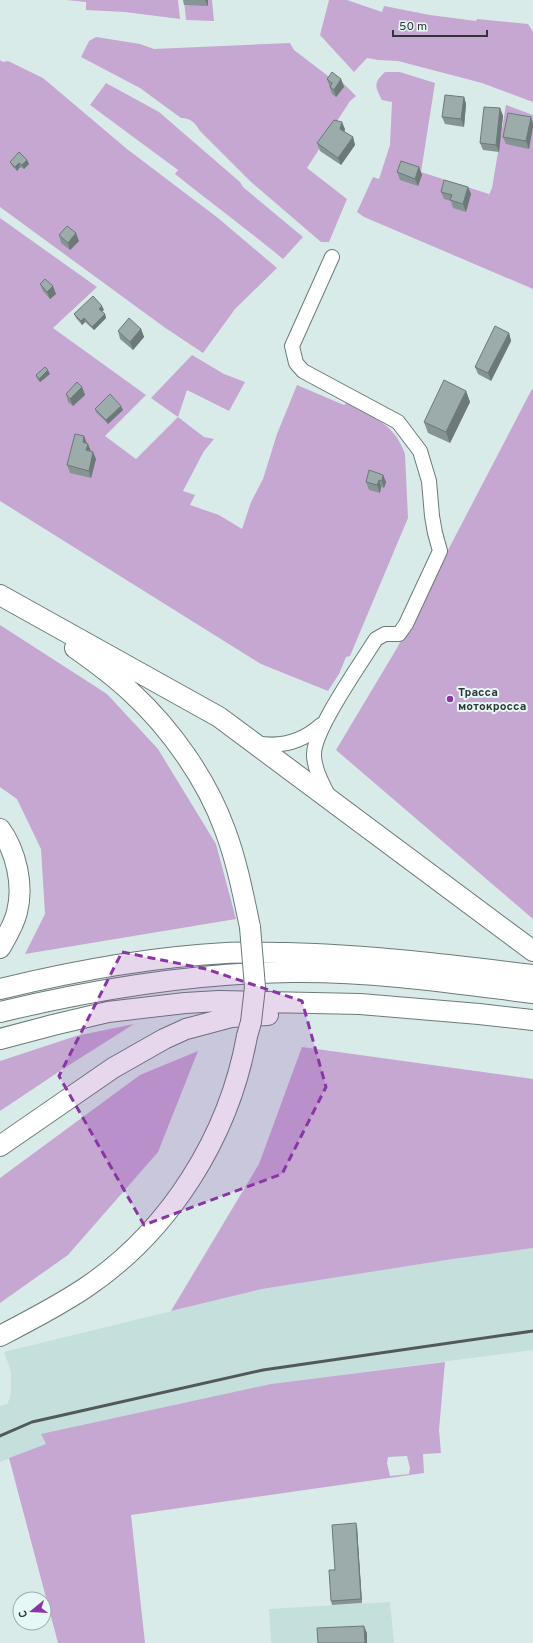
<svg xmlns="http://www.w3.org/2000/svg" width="533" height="1643" font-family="Overpass,sans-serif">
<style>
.built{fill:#c4dfdc}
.green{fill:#c6a7d2;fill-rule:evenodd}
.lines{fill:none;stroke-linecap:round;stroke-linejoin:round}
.minor-casing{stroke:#6b7b79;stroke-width:16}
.highway-casing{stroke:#6b7b79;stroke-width:22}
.minor{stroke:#fff;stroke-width:14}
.highway{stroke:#fff;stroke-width:20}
.rail{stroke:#515a59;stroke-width:3}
.highway-bridge-casing{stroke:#6b7b79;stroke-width:22;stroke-linecap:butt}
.highway-bridge{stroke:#fff;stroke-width:20}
.wall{fill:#869493}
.shaded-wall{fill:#6d7878}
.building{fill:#9cacab;stroke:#6d7878}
.marked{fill:#8936a5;fill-opacity:0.2;stroke:#8936a5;stroke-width:3;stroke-dasharray:8 5;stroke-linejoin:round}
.poi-dot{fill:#8936a5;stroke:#e6f8f6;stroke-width:1.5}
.labels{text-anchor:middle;stroke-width:4;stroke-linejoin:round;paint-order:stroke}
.poi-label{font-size:12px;font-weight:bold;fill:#303736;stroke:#e6f8f6;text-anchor:start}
</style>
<rect width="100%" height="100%" fill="#d9ebe9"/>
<path class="built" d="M 533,1248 L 533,1350 L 271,1384 L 46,1444 L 0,1462 L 0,1406 L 7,1404 L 10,1398 L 11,1390 L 11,1371 L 4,1352 L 262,1289 L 453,1259 Z
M 390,1602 L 394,1643 L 271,1643 L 269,1609 Z"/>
<path class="green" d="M 66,0 L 178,0 L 180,19 L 125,12 L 86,10 L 86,2 Z
M 184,0 L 212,0 L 214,21 L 186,20 Z
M 329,0 L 347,0 L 382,12 L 384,6 L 430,15 L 476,21 L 477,19 L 528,24 L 533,32 L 533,102 L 482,83 L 398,61 L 378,60 L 367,58 L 354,72 L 320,35 Z
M 96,37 L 140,44 L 154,49 L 290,43 L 294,50 L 332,79 L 335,75 L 356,96 L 350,101 L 307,168 L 347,199 L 329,242 L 321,242 L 251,182 L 200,131 C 195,123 191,118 181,118 L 140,88 L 81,57 L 89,41 Z
M 0,60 L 3,62 L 8,61 L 43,78 L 127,149 L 218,218 L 277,268 L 235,309 L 203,353 L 164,327 L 0,207 Z
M 385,72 L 400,72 L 435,83 L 421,172 L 489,194 L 483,208 L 492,188 L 506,105 L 533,115 L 533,289 L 364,217 L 357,212 L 373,177 L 379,179 L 390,145 L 392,102 L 382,100 C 375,87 373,83 385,72 Z
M 106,83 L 159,112 L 240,182 L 243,187 L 303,237 L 283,259 C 248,230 211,203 175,174 L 178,170 L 90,105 Z
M 0,218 L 97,287 L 53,328 L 146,395 L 105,436 L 136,459 L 178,417 L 151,398 L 192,355 L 224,374 L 245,382 L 229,411 L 187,390 L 178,417 L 204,437 L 214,439 L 204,451 L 183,491 L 195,495 L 190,505 L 219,515 L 242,529 L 251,502 L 263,479 L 277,434 L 297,385 L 344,405 L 346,403 C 372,416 395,424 405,454 L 408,518 L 350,656 L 346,657 L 339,674 L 328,691 L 261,664 L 0,501 Z
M 532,389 L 533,390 L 533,919 L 336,750 L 397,648 Z
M 0,625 L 107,694 L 158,749 L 216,844 L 236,919 L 25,954 L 45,914 L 41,849 L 17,799 L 0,787 Z
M 134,1024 L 66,1067 L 0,1111 L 0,1061 L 76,1036 Z
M 302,1047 L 533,1079 L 533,1248 L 453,1259 L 262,1289 L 171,1311 L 259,1164 Z
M 198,1051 L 158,1152 L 68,1255 L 0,1303 L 0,1178 L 140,1075 Z
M 445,1362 L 439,1430 L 441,1453 L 423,1454 L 424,1473 L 131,1515 L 145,1643 L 58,1643 L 9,1458 L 46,1444 L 41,1434 L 271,1384 ZM 407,1456 L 410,1468 L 409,1474 L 390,1476 L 387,1463 L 388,1457 Z"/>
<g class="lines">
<g class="minor-casing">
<path id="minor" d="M 256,743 C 281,748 302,742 321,725
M 330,798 C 323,786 314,769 314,755 C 313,731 361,663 376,639 L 385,634 L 399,634 L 406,624 L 440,551 L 435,533 L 432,516 L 429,481 L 420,451 L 398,422 L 303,371 L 296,363 L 292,346 L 332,257"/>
</g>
<g class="highway-casing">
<path id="highway" d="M 0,595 L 219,717 L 533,951
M 75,648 C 95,662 114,676 132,693 C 171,729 207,780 225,830 C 237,862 243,894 250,927
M 0,829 C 16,851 24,885 17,912 C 14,925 7,936 0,948
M 0,989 C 74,971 150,957 226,953 C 246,952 267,953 287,953 C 369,955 451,965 533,975
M 0,1012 C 96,989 193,973 292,972 C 373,971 454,983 533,993
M 0,1039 L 53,1025 L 108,1012 L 185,1003 L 219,1001 L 360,1004 L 479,1014 L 533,1020
M 0,1146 L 113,1068 L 164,1039 L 186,1029 L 231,1017 L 268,1015
M 0,1336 C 29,1321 58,1306 85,1288 C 170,1231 229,1136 247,1036"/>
</g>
<use href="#minor" class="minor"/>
<use href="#highway" class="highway"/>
<path class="rail" d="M 0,1436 L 32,1422 L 263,1370 L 533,1331"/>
<g class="highway-bridge-casing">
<path id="highway-bridge" d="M 247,1036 L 251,1022 L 255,987 L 250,927"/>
</g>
<use href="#highway-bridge" class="highway-bridge"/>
</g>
<path class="wall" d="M 183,0 L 208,0 L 208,6 L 184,5 Z
M 327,79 L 341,79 L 344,87 L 336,97 L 332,94 Z
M 464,97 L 466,104 L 464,127 L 445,124 L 442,117 Z
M 500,108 L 503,116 L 499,152 L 483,150 L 480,143 Z
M 531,117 L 533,124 L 533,126 L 529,149 L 506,144 L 503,137 Z
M 345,129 L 344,132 L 353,137 L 355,145 L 341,165 L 320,151 L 317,143 Z
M 27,160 L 29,164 L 24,169 L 20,167 L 17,171 L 12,166 L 10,162 Z
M 419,167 L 422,175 L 418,186 L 400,180 L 397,172 Z
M 468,187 L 471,194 L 466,212 L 453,208 L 451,201 L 444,199 L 441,192 Z
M 59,235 L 79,241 L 70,250 L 61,243 Z
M 40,284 L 56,294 L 50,299 L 43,291 Z
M 104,310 L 102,311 L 105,314 L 106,318 L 94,330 L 85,322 L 82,325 L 76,318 L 74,314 Z
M 141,329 L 144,337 L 133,350 L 120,339 L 118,331 Z
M 509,333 L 511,341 L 491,381 L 478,374 L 475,367 Z
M 50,374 L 40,382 L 37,379 L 36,375 Z
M 82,387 L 85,395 L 73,406 L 68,402 L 66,394 Z
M 466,391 L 470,402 L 450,443 L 428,433 L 424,422 Z
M 95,409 L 123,410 L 108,424 L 96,412 Z
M 84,436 L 90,451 L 96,459 L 91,478 L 70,473 L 67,465 Z
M 383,475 L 386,482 L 384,488 L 381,487 L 380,493 L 369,490 L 366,482 Z
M 357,1527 L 362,1603 L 332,1605 L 331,1601 Z"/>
<path class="shaded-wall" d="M 205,0 L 208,0 L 208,6 Z
M 341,79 L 344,87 L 336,97 L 334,90 Z
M 464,97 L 466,104 L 464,127 L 461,119 Z
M 500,108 L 503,116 L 499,152 L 496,145 Z
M 531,117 L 533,124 L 533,126 L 529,149 L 526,141 Z
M 342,122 L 345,129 L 343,136 L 340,129 Z
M 353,137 L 355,145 L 341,165 L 338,158 Z
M 27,160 L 29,164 L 24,169 L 22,165 Z
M 19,163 L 20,167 L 17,171 L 15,167 Z
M 419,167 L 422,175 L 418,186 L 415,179 Z
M 468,187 L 471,194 L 466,212 L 463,204 Z
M 76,233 L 79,241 L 70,250 L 68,243 Z
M 53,286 L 56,294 L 50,299 L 47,292 Z
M 102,306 L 104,310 L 101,312 L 99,309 Z
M 105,314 L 106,318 L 94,330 L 92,327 Z
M 84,318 L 85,322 L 82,325 L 81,321 Z
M 141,329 L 144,337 L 133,350 L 130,342 Z
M 509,333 L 511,341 L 491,381 L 488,373 Z
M 48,370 L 50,374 L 40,382 L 39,379 Z
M 82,387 L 85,395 L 73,406 L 70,399 Z
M 466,391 L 470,402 L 450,443 L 446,432 Z
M 121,406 L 123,410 L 108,424 L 106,420 Z
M 84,436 L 87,444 L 83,442 Z
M 88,444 L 91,451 L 86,450 Z
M 93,452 L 96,459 L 91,478 L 89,471 Z
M 383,475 L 386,482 L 384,488 L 382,481 Z
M 379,480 L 381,487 L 380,493 L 377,485 Z
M 356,1523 L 357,1527 L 362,1603 L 361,1599 Z
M 364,1626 L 367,1633 L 367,1643 L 365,1643 Z"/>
<path class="building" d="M 332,72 L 341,79 L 334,90 L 330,87 L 332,83 L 327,79 Z
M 445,95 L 464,97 L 461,119 L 442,117 Z
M 484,107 L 500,108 L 496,145 L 480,143 Z
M 508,113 L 531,117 L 526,141 L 503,137 Z
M 334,120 L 342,122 L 340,129 L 353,137 L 338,158 L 317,143 Z
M 19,152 L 27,160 L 22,165 L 19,163 L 15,167 L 10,162 Z
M 401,161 L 419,167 L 415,179 L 397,172 Z
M 444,180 L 468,187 L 463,204 L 450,200 L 452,195 L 441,192 Z
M 67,226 L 76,233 L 68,243 L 59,235 Z
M 45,279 L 53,286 L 47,292 L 40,284 Z
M 93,296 L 102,306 L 99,309 L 105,314 L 92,327 L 84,318 L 81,321 L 74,314 Z
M 129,318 L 141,329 L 130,342 L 118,331 Z
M 495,326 L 509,333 L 488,373 L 475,367 Z
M 45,367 L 48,370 L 39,379 L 36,375 Z
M 444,380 L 466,391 L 446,432 L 424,422 Z
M 77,382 L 82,387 L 70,399 L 66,394 Z
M 110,394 L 121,406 L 106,420 L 95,409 Z
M 75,434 L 84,436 L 83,442 L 88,444 L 86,450 L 93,452 L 89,471 L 67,465 Z
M 369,470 L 383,475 L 382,481 L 379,480 L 377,485 L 366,482 Z
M 356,1523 L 361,1599 L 331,1601 L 329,1570 L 335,1570 L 332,1525 Z
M 364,1626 L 365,1643 L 318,1643 L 317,1628 Z"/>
<path class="marked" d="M 122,952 L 206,969 L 302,1001 L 326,1087 L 282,1174 L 144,1225 L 59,1076 Z"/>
<circle class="poi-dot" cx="450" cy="699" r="4"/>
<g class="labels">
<g class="poi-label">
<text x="458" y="696">Трасса<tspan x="458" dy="14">мотокросса</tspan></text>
</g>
</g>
<g transform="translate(32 1611) rotate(252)"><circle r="19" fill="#e6f8f6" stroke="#9daba9"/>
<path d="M0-3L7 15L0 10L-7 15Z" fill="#8936a5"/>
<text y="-6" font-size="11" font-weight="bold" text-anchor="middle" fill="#303736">С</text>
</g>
<path d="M393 30v6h94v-6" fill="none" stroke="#303736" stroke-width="2"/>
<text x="399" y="30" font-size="12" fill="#303736" stroke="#e6f8f6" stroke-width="3" paint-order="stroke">50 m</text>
</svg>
